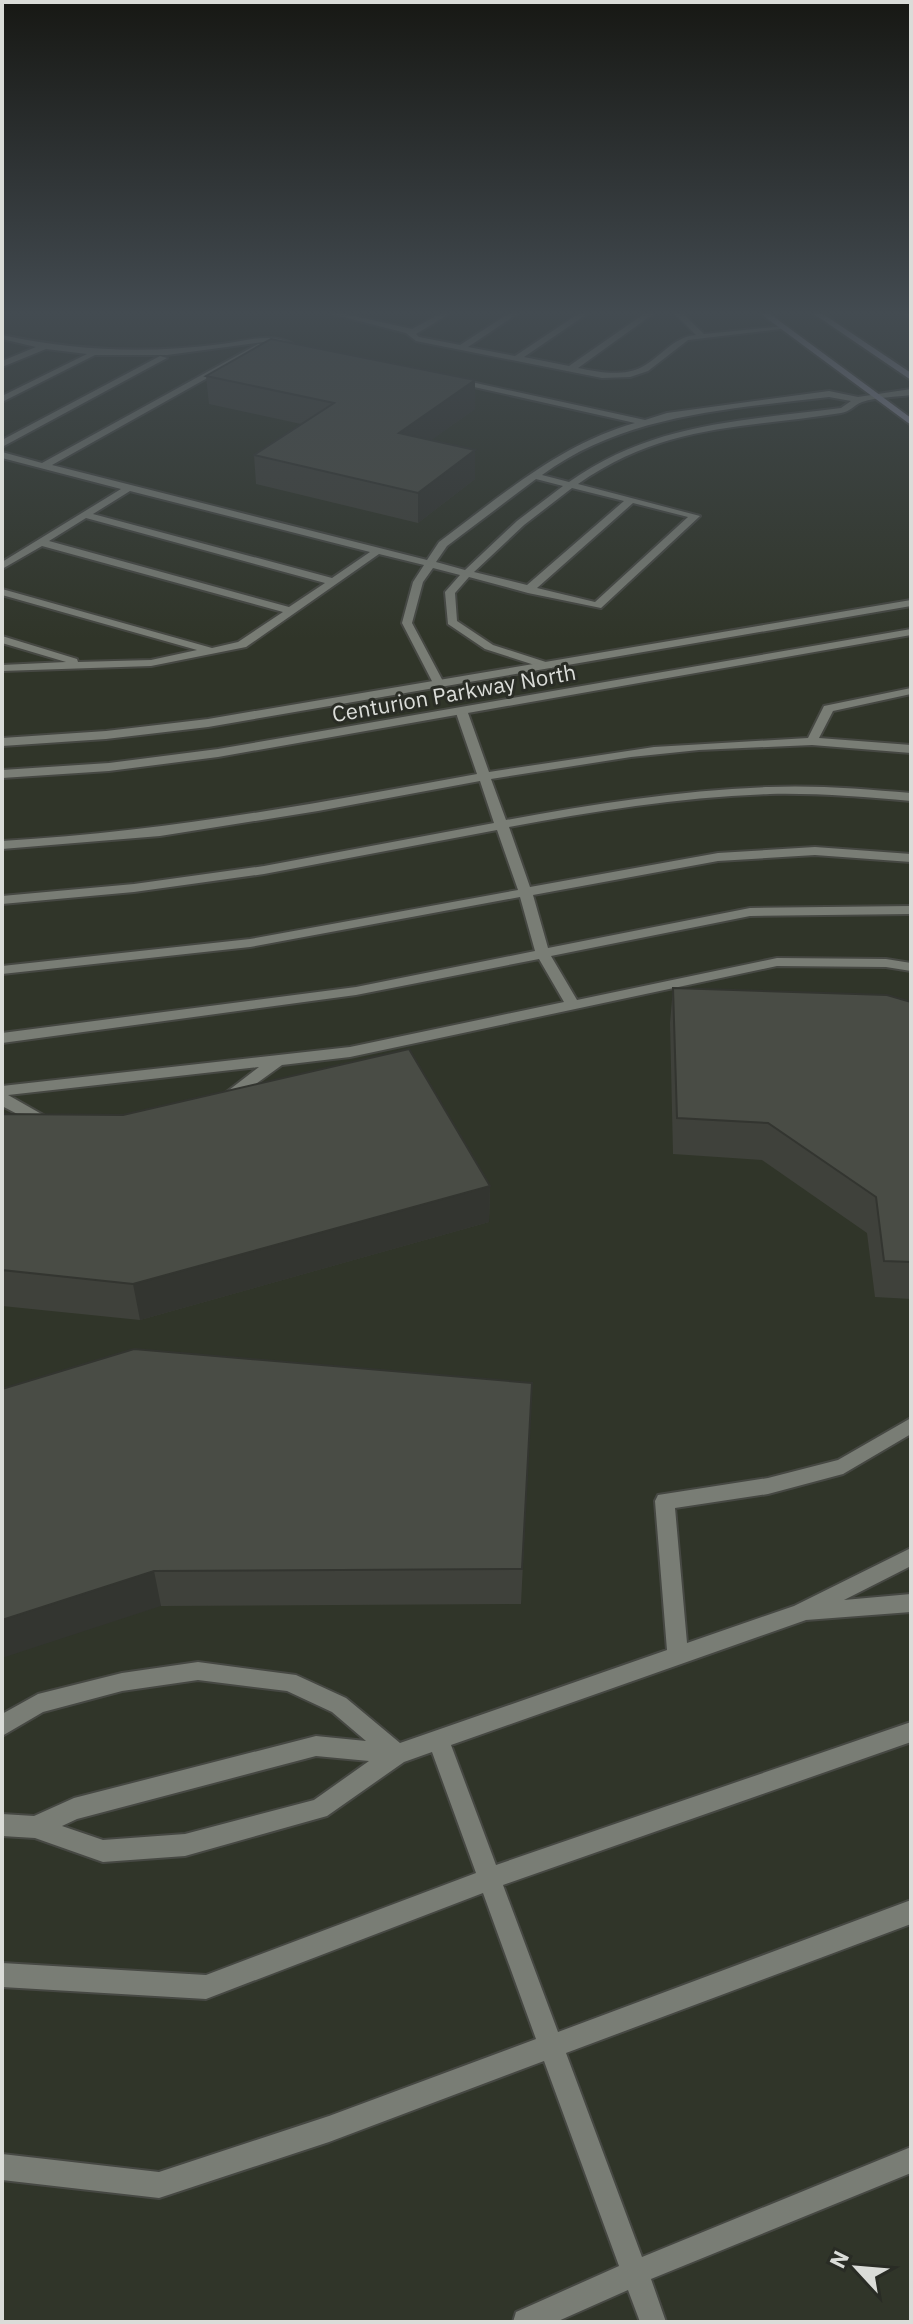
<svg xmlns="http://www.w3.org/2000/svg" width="913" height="2324" font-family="'IBM Plex Sans',sans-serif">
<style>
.built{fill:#303529}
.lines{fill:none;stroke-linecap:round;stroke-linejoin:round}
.service-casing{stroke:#464843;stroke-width:4}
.minor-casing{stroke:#464843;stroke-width:4}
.secondary-casing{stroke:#464843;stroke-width:4}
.service{fill:#797d75;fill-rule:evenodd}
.minor{fill:#797d75;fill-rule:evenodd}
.secondary{fill:#8b8c9d;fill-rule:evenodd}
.wall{fill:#3f413b}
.shaded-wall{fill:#333530}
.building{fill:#494c45;stroke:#333530;stroke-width:2}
.labels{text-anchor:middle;stroke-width:6;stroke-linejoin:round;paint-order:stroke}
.far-street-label{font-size:22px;fill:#dadcd8;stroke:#292c25}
</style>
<rect width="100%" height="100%" fill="#292c25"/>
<path class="built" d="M 2,314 L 911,314 L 911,2322 L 2,2322 Z"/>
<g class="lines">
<g class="service-casing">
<path id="service" d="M 332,314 L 345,314 L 412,329 L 440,314 L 449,314 L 416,334 L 419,337 L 460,345 L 508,314 L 517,314 L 468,347 L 515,356 L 578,314 L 587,314 L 524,357 L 569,366 L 644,314 L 653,314 L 578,368 C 598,372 623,377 642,367 C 661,357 673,337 696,335 L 675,314 L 683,314 L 704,334 L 785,326 L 789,328 L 688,340 L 648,371 L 630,377 L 602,378 L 416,341 L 406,333 Z
M 904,314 L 911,314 L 911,318 Z
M 2,335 C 76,351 146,354 222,344 C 246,341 271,332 293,344 L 289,346 L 270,341 L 167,355 L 95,355 L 2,402 L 2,396 L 87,354 L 46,349 L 2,367 L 2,361 L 36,347 L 2,339 Z
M 258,344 L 261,344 L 261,348 L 52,465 L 427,560 L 439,542 C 501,496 560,444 635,423 L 456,383 L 452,380 L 453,378 L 645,420 L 667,413 L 829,391 L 858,397 L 911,389 L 911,395 C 896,397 877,397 862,402 C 854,405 850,412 841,413 C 742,429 666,423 578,484 L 700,516 L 601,608 L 528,593 L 469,577 L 455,593 L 457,621 L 493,645 L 552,664 L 552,668 L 544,668 L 485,649 L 448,624 L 445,592 L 460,575 L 433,568 L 423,582 L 412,623 L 445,685 L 435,687 L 402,623 L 413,582 L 424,565 L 379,554 L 246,647 L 151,666 L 2,671 L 2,665 L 66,662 L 2,643 L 2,636 L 77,659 L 78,662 L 151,660 L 197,650 L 2,595 L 2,589 L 212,648 L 238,642 L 283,612 L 42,546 L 2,569 L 2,562 L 121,489 L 2,458 L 2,452 L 42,463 ZM 829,397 L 851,401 L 841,408 C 742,421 654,422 569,482 L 542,475 C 625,414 730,409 829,397 ZM 536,479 L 563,486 L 517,521 L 465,570 L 436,562 L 447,546 ZM 572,488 L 624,501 L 527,585 L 474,572 L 524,525 ZM 130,491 L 370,552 L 332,578 L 93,514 ZM 633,503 L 688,517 L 595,602 L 537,588 ZM 86,518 L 325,583 L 289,607 L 49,541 Z
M 160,356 L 167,358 L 2,447 L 2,440 Z
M 911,688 L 911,694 L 833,711 L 819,738 L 911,745 L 911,753 L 812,745 L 699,750 L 631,757 L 491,779 L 506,820 C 593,804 681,790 769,787 C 817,785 864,789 911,793 L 911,801 C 864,797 817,793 770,794 C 682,797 595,811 509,827 L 530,887 L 718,853 L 815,847 L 911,854 L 911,862 L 815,855 L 718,861 L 533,895 L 548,948 L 750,908 L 911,906 L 911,914 L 750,916 L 551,956 L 577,1000 L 777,958 L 886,959 L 911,963 L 911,971 L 886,967 L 777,966 L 350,1057 L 282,1065 L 225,1106 L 220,1105 L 217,1101 L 220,1097 L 259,1067 L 8,1095 L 52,1120 L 54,1124 L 52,1128 L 46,1129 L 2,1106 L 2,1086 L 350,1047 L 564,1002 L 539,959 L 356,995 L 2,1043 L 2,1033 L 356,987 L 535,951 L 520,897 L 250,947 L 2,974 L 2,966 L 250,939 L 518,890 L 497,830 L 264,874 L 134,892 L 2,904 L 2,896 L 134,884 L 264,866 L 494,823 L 480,781 L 318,811 L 160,836 L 2,849 L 2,841 C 164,832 318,803 477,774 L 456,713 L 462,709 L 468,713 L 489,772 L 654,747 L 808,738 L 824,706 Z
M 911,1418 L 911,1434 L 843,1474 L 768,1494 L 675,1508 L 687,1643 L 794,1606 L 911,1548 L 911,1566 L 844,1600 L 911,1594 L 911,1612 L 806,1620 L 451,1745 L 496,1865 L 911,1722 L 911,1742 L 503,1885 L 558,2032 L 911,1900 L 911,1924 L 566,2053 L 642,2257 L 911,2147 L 911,2173 L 651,2279 L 666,2322 L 640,2322 L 628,2290 L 556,2322 L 513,2322 L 516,2312 L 619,2266 L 544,2061 L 329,2142 L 159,2198 L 2,2180 L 2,2154 L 159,2172 L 329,2116 L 536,2039 L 483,1893 L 206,1999 L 2,1987 L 2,1963 L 206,1975 L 476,1873 L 432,1752 L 404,1762 L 327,1816 L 185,1856 L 103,1862 L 35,1838 L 2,1836 L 2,1814 L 34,1816 L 74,1798 L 316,1736 L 366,1741 L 332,1712 L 287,1691 L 198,1680 L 122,1691 L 43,1712 L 2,1736 L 2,1714 L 38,1694 L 122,1673 L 198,1662 L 296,1675 L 346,1698 L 400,1743 L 667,1650 L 655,1501 L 658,1495 L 768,1478 L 838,1460 ZM 316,1756 L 369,1761 L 314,1800 L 185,1834 L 103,1840 L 62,1826 L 77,1819 Z"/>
</g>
<g class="minor-casing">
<path id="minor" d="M 911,600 L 911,606 L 208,727 L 106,739 L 2,746 L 2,738 L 106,731 L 208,719 Z
M 911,629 L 911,635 L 218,757 L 109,771 L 2,778 L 2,770 L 109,763 L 218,749 Z"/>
</g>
<g class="secondary-casing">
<path id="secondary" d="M 761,314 L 770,314 L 911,418 L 911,425 Z
M 814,314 L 823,314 L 911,373 L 911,380 Z"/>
</g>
<use href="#service" class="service"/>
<use href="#minor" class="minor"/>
<use href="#secondary" class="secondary"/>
</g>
<path class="wall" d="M 206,376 L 475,409 L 431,440 L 475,479 L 418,523 L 256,484 L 254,455 L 301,424 L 209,404 Z
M 673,988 L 911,1002 L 911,1299 L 875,1297 L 867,1233 L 762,1160 L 673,1154 L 670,1023 Z
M 2,1114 L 490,1186 L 489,1222 L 140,1320 L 2,1306 Z
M 532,1383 L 521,1604 L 161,1606 L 2,1389 Z"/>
<path class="shaded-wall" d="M 475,380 L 475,409 L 400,462 L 399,433 Z
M 475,450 L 475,479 L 418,523 L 418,493 Z
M 490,1186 L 489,1222 L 140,1320 L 133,1284 Z
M 154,1571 L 161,1606 L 2,1658 L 2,1620 Z"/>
<path class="building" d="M 271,339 L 475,380 L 399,433 L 475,450 L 418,493 L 254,455 L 334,403 L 206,376 Z
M 673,988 L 887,995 L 911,1002 L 911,1262 L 884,1261 L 876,1197 L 768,1123 L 677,1118 Z
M 409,1049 L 490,1186 L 133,1284 L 2,1270 L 2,1114 L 123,1115 Z
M 134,1349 L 532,1383 L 522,1569 L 154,1571 L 2,1620 L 2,1389 Z"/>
<linearGradient id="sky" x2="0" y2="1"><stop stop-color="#171814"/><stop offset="0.49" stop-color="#434b51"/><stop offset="1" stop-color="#434b51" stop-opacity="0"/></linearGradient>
<rect width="913" height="639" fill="url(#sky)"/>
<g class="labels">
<g class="far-street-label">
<text transform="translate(454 693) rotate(-10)" y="8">Centurion Parkway North</text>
</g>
</g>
<rect width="913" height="2324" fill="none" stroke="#dadcd8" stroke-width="8"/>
<g transform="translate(857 2268) rotate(296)" stroke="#292c25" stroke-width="6" paint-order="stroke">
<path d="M0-6L14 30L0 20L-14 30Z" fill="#dadcd8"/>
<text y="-12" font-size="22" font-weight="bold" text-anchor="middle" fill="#dadcd8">N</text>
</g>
</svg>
